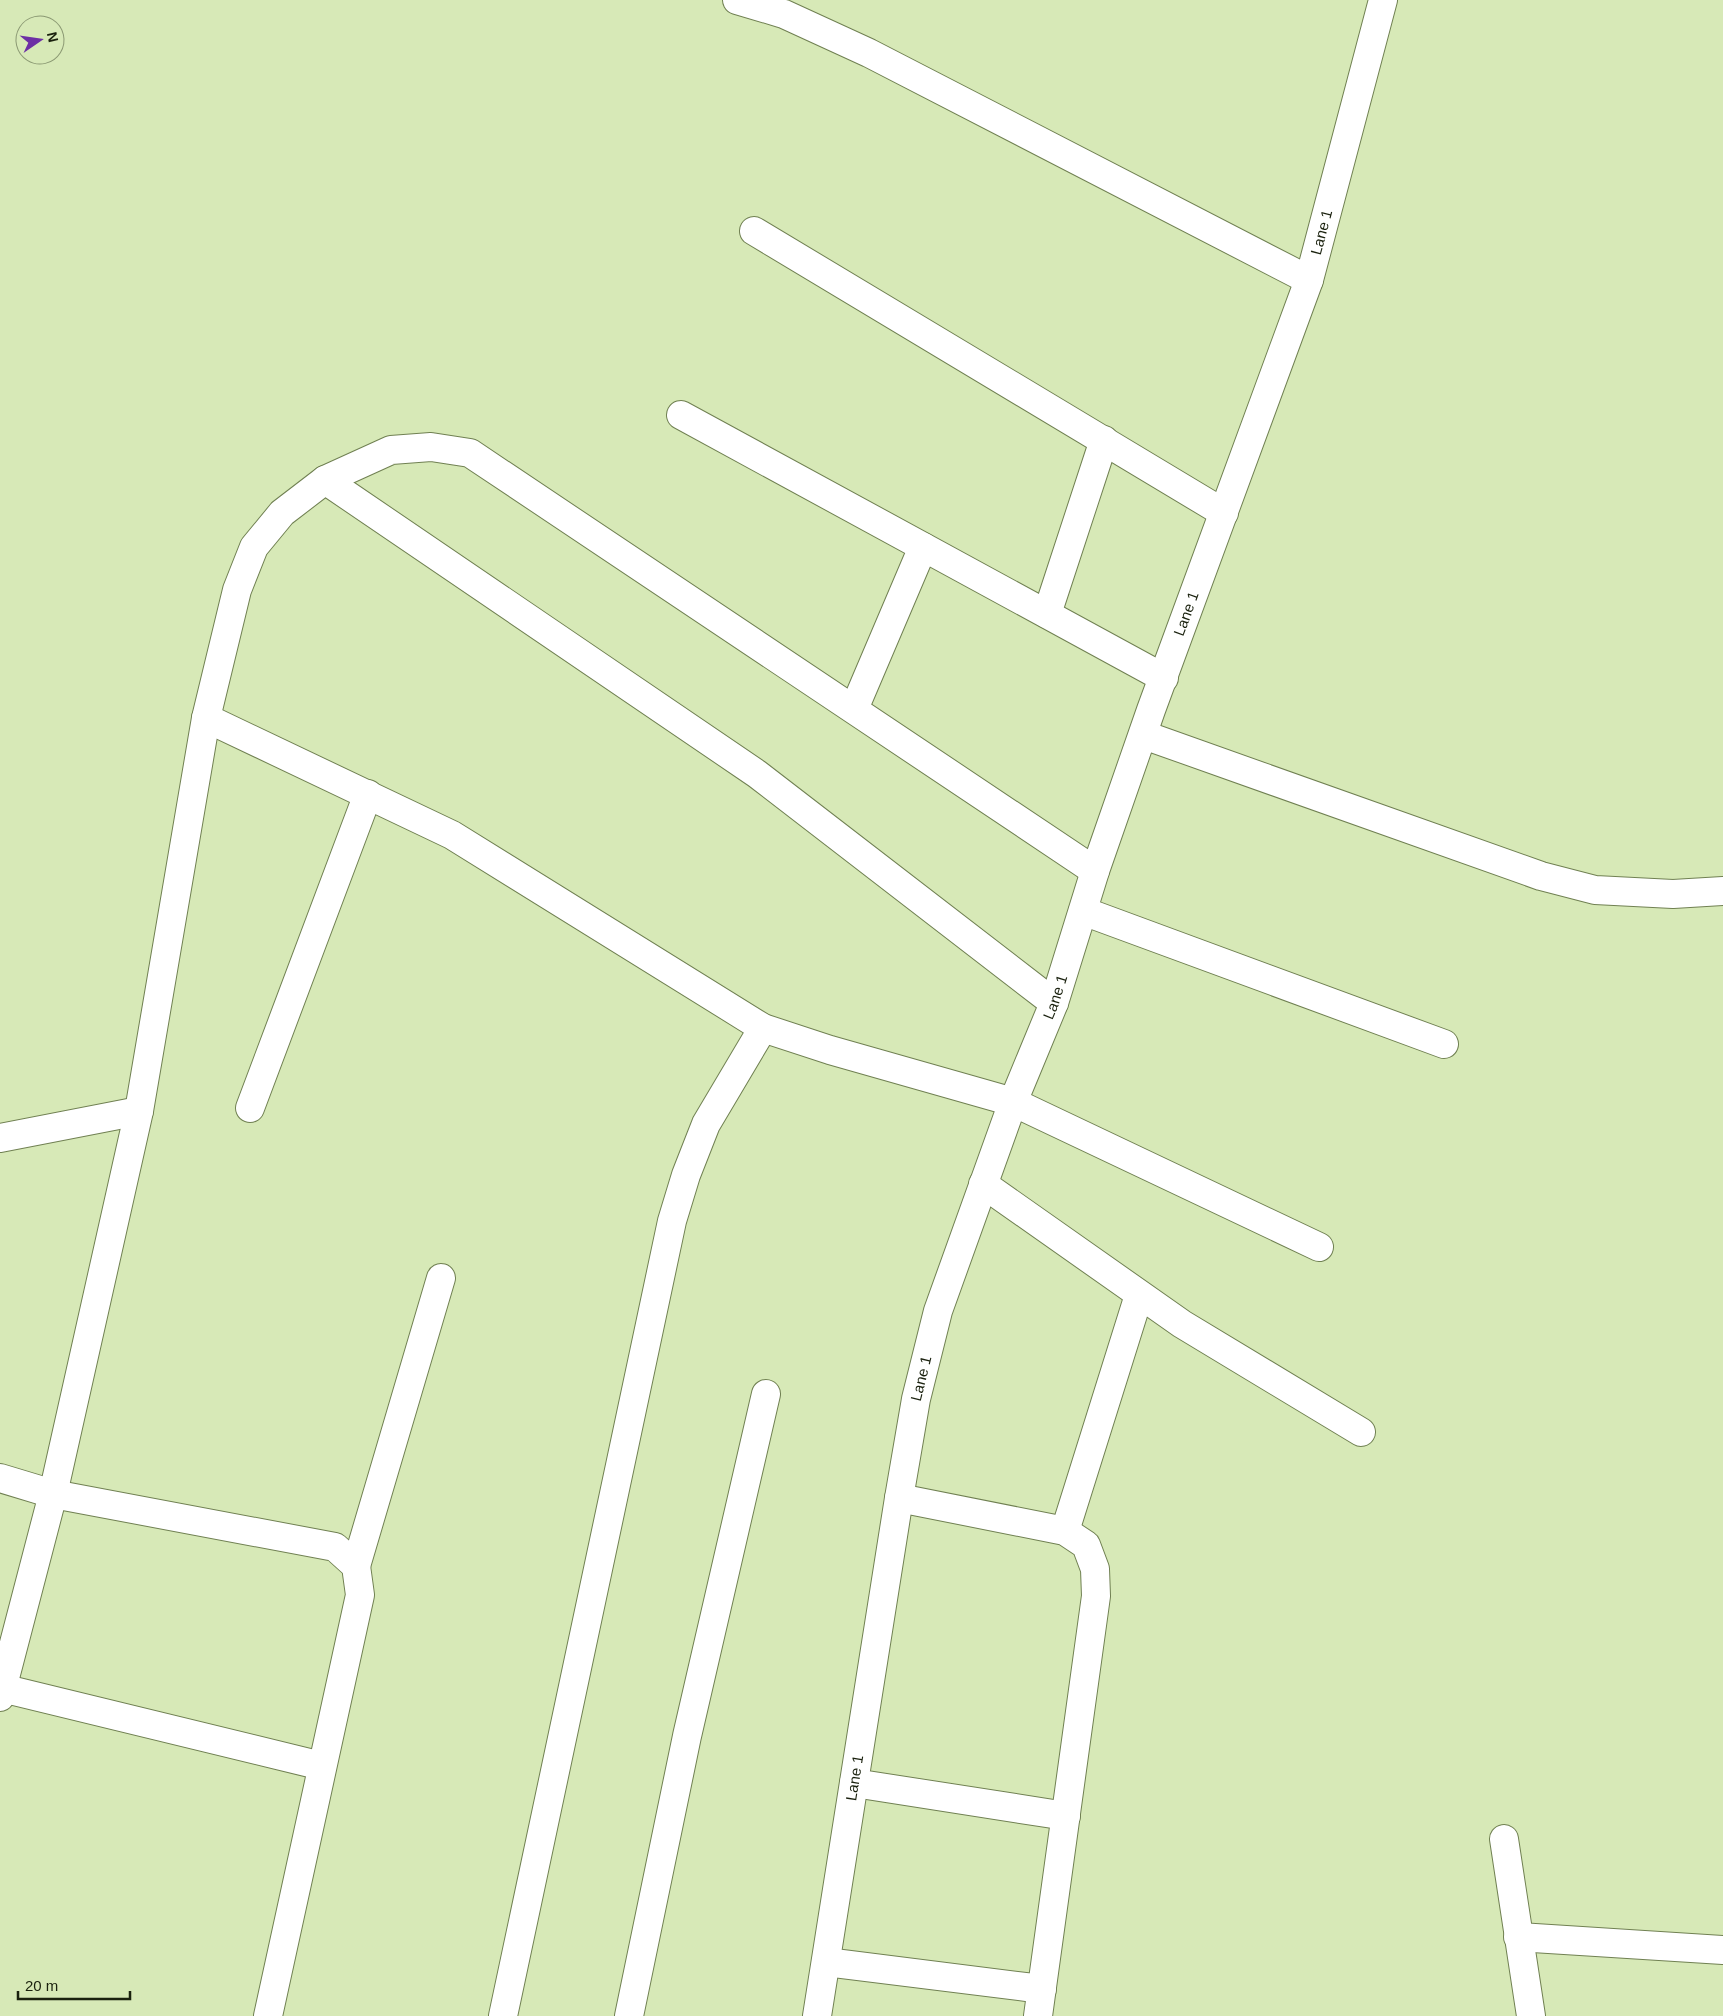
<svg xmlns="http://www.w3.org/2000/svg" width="1723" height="2016" font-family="Arial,sans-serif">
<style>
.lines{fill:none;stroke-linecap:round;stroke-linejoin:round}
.street-casing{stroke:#708052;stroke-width:30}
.street{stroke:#fff;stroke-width:28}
.labels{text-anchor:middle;stroke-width:5;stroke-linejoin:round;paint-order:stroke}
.street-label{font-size:15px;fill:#1a210e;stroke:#d7e9b7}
</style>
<rect width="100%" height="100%" fill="#d7e9b7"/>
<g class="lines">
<g class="street-casing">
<g id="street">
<path d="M 737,0 L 784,14 L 869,53 L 1309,280"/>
<path d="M 754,231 L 1224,513"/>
<path d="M 681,415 L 1164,678"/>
<path d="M 325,480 L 757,774 L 1054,1003"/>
<path d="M 1047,614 L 1104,440"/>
<path d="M 854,709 L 923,547"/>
<path d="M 206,718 L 452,835 L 763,1028 L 830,1050 L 1013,1102 L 1319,1247"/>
<path d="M 1144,735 L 1541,876 L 1595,890 L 1673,894 L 1723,891"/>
<path d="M 1083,911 L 1444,1044"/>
<path d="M 250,1108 L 368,794"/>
<path d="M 0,1138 L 139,1111"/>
<path d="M 983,1184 L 1182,1324 L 1361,1432"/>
<path d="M 0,1478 L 53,1494 L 335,1547 L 356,1566 L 360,1595 L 268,2016"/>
<path d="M 899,1498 L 1065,1531 L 1086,1545 L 1095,1569 L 1096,1596 L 1038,2016"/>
<path d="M 1065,1531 L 1139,1295"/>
<path d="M 356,1566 L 441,1278"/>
<path d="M 2,1688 L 322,1766"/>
<path d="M 0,1697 L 53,1494 L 139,1111 L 206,718 L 237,590 L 254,547 L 282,513 L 325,480 L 391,450 L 431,447 L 470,453 L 1095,871"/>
<path d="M 854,1783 L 1066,1816"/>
<path d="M 1504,1839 L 1531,2016"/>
<path d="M 1518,1937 L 1723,1950"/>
<path d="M 826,1962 L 1042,1989"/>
<path d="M 503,2016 L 672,1221 L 686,1175 L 706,1124 L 763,1028"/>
<path d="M 629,2016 L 687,1736 L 766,1394"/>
<path id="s1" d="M 817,2016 L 899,1498 L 916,1399 L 938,1311 L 1013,1102 L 1054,1003 L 1095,871 L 1151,710 L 1309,280 L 1383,0"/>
</g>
</g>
<use href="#street" class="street"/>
</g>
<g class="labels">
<g class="street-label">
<text dy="5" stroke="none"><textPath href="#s1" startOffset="1861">Lane 1</textPath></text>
<text dy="5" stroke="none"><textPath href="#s1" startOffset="1456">Lane 1</textPath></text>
<text dy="5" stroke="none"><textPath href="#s1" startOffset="1051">Lane 1</textPath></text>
<text dy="5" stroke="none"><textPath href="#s1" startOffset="646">Lane 1</textPath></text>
<text dy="5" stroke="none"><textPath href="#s1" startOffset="241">Lane 1</textPath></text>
</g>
</g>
<g transform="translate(40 40) rotate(77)"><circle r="24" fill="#d7e9b7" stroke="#8b9973"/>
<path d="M0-4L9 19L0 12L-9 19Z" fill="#6d2fa5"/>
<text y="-8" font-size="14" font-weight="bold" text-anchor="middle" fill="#1a210e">N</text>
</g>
<path d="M18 1991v8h112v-8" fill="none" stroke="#1a210e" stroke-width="2.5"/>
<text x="25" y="1991" font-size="15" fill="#1a210e" stroke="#d7e9b7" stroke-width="4" paint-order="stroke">20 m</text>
</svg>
